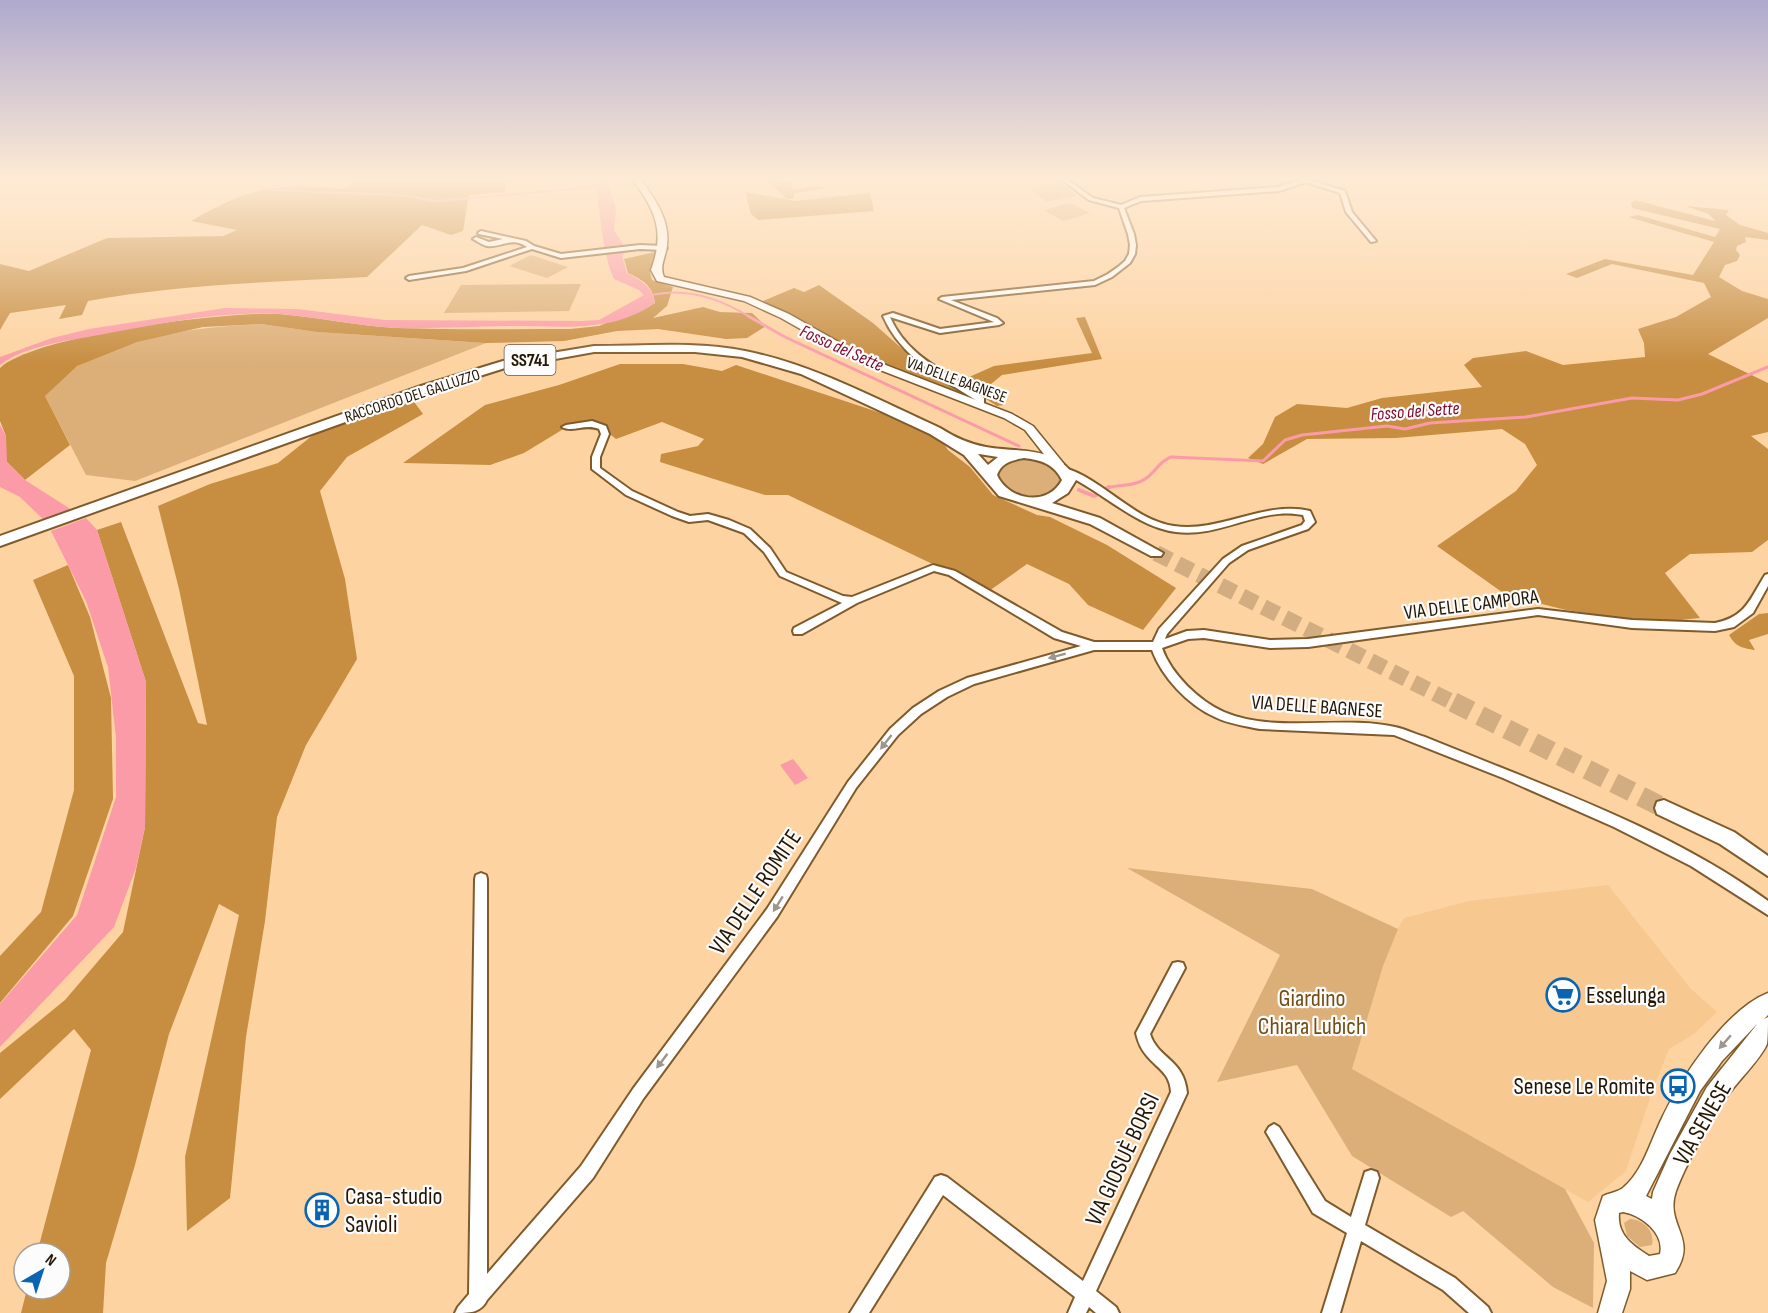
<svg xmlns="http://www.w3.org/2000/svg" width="1768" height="1313" font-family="'Sofia Sans Condensed',sans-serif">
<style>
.built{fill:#f7c991}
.green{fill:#dcaf78}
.forest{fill:#c78e42}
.water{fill:#fa9ba7}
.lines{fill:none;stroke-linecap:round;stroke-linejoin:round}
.stream-far2{stroke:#fa9ba7;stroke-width:2}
.stream-far1{stroke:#fa9ba7;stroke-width:3}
.stream{stroke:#fa9ba7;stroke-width:4}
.primary-tunnel-far1{stroke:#d2ad82;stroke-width:16;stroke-dasharray:16 8;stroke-linecap:butt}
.primary-tunnel{stroke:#d2ad82;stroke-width:20;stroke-dasharray:20 10;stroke-linecap:butt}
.street-casing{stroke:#7f5b2c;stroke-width:4}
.secondary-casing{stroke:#7f5b2c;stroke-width:3}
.primary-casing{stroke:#7f5b2c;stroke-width:4}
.street{fill:#fff;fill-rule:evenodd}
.secondary{fill:#fff;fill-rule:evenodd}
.primary{fill:#fff;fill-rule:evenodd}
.oneway{fill:#9c968e}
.labels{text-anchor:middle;stroke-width:4.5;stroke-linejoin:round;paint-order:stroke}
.far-street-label{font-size:16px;fill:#241603;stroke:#fcfcfc}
.far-water-label{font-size:18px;font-style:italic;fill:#7e0a2e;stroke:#fcfcfc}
.shield{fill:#fcfcfc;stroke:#655b4e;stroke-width:1.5}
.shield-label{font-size:18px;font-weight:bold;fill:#241603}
.street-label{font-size:20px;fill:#241603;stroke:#fcfcfc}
.near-street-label{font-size:24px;fill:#241603;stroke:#fcfcfc}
.near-poi-label{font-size:24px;fill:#241603;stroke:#fcfcfc;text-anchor:start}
.near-park-label{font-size:24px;fill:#734d13;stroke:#fcfcfc}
</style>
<rect width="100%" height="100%" fill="#fdd3a2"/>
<path class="built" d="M 1608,885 L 1691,989 L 1717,1012 L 1694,1034 L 1669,1049 L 1652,1092 L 1626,1171 L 1588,1202 L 1351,1069 L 1383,966 L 1394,935 L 1404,918 L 1469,901 Z"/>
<path class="green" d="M 1061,183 L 1077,196 L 1046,202 L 1030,188 Z
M 1070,203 L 1090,213 L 1063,221 L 1044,210 Z
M 531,255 L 568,267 L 547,278 L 509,266 Z
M 581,284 L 569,311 L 444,313 L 461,285 Z
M 261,324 L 317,332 L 486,343 L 135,481 L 86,475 L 45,396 C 55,386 66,371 79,365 C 135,335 198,327 261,324 Z
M 1017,459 C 1036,458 1055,461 1062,480 L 1058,489 L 1037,497 L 1008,492 L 996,476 L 1002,465 Z
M 1127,868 L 1312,889 L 1398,929 L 1383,966 L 1352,1069 L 1565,1189 L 1594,1243 L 1593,1308 L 1553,1287 L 1463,1211 L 1451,1217 L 1352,1156 L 1297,1065 L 1217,1082 L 1280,955 Z
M 1716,1062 L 1724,1068 L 1659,1182 L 1652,1176 Z
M 1630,1219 C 1644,1220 1655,1231 1652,1245 L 1640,1247 L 1627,1236 L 1624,1223 Z"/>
<path class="forest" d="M 356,180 L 507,180 L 505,192 L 469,195 L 463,231 L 451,235 L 422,225 L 367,277 C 275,282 180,284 88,301 L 82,315 L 59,319 L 66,305 L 10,313 L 0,330 L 0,264 L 29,271 L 107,238 L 223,236 L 237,230 L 191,221 C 253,186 273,183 344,189 Z
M 766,180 L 788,180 L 793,189 L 819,186 L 828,188 L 795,193 L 793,199 L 787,199 Z
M 745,192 L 795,201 L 870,193 L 874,211 L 758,220 L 751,214 Z
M 1635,200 L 1715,221 L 1709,214 L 1685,206 L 1729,210 L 1726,215 L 1740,225 L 1768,233 L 1768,240 L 1745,237 L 1746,242 L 1737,246 L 1736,250 L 1740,255 L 1737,261 L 1725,265 L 1719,277 L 1742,291 L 1768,299 L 1768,318 L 1708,354 L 1768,383 L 1768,432 L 1751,436 L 1768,449 L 1768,540 L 1752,552 L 1690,554 L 1665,573 L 1700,618 L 1652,623 L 1566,610 L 1506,595 L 1437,546 L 1516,491 L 1537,465 L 1525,444 L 1502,429 L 1396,438 L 1307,439 L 1263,464 L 1248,458 L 1263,444 L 1275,417 L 1297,404 L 1347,408 L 1382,398 L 1482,387 L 1464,365 L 1473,358 L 1526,351 L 1563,365 L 1645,357 L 1644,343 L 1638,329 L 1676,317 L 1711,297 L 1704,283 L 1612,264 L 1577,278 L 1566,274 L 1605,259 L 1693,275 L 1714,242 L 1628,217 L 1638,215 L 1715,237 L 1720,229 L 1632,208 L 1631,203 Z
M 655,252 L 650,272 L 652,280 L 673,287 L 667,306 L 653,318 L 703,307 L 720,312 L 752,313 L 766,326 L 747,338 L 726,339 L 658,329 L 617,331 L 564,341 L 486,343 L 317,332 L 261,324 L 203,327 L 137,342 L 77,366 L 45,396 L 70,445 L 25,480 L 6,461 L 6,436 L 0,421 L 0,368 C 35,335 228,311 279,314 C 318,317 358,326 397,328 C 455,330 513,329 570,329 L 599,326 L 655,303 C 653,286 643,280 628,273 L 624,259 Z
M 819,285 L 873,323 L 907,353 L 949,382 L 960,381 L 994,366 L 1092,353 L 1076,318 L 1085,317 L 1102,359 L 1002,375 L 991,384 L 993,396 L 1004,405 L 997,406 L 986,399 L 965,397 L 882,364 L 763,301 L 794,288 L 804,292 Z
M 620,364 L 683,364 L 722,371 L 736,365 L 935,431 L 948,450 L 970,467 L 993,495 L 1037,515 L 1050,517 L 1107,545 L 1176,588 L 1143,630 L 1088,605 L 1069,584 L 1027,564 L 989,591 L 788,495 L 765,495 L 660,462 L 661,454 L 698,446 L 704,439 L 662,422 L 616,439 L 593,421 L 570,425 L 524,453 L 490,465 L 403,463 L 485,405 L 559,385 Z
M 412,399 L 423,414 L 347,457 L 320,491 L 345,579 L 357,659 L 306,745 L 277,817 L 265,921 L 246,1037 L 230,1198 L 187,1231 L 185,1157 L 239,915 L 219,904 L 169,1034 L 135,1165 L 106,1263 L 103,1313 L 21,1313 L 27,1289 L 60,1289 L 60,1253 L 37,1253 L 91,1050 L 74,1029 L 0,1099 L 0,1053 L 65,1000 L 123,932 L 145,827 L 146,682 L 97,530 L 121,522 L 198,723 L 207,725 L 179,589 L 158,506 L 210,484 L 278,463 L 318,431 Z
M 68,565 L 90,617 L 111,698 L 113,799 L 73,916 L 0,1003 L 0,956 L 41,912 L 74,790 L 74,676 L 33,580 Z
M 1768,613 L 1768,634 L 1749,640 L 1755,650 C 1742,648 1736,647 1729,635 L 1759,614 Z"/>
<path class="water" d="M 594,180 L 607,180 L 616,209 L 614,230 L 627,251 L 622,256 L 627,273 C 641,280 653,287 655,303 C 612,333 565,326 515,326 C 476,326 436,329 397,328 C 358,326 319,317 280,314 C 219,311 158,324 99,335 C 68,341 26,345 0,365 L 0,357 L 52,338 L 89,329 L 225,308 L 298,309 L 385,320 L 582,321 L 599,320 L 644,295 L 639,290 L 614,279 C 600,248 602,213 594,180 Z
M 0,425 L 6,436 L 7,462 L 25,480 L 72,510 L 44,520 L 20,497 L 0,487 Z
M 86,518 L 97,530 L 146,682 L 145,827 L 136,868 L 114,927 L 0,1047 L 0,1004 L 77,915 L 116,797 L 116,738 L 108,667 L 86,601 L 51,531 Z
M 793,759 L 808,778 L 795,785 L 780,765 Z"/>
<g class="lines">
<path class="stream-far2" d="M 268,190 L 401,195 L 435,201 L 598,187
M 651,295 C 686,287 721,299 750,317"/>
<path class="stream-far1" d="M 748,316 L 785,337 L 1019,446
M 1107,488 C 1119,484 1134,487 1145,479 C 1156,472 1158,462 1171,457 L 1263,461 L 1285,440 L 1302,435 L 1387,426 L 1405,429 L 1430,423 L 1526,417 L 1632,398 L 1678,400 L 1702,394 L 1768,367"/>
<path class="stream" d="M 1079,490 L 1094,496 L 1109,487"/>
<path class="primary-tunnel-far1" d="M 1156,553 L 1456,704"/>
<path class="primary-tunnel" d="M 1453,702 L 1664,808"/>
<g class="street-casing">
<path id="street" d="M 1062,180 L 1068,180 L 1093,198 L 1121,205 L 1140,197 L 1278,187 L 1301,180 L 1310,180 L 1345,191 L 1352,212 L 1376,241 L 1371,242 L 1346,212 L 1340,193 L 1306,182 L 1279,191 L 1141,201 L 1124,208 L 1134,234 L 1136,245 L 1135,254 L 1130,263 L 1112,277 L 1095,285 L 951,300 L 997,318 L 1003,323 L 999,325 L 940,333 L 890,317 C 908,359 950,373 984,398 L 984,406 L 978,406 L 977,401 L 974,399 C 938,376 900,356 883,316 L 893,313 L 940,329 L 994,322 L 939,299 L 942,297 L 1094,281 L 1108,274 L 1118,267 L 1125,261 L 1129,254 L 1130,245 L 1128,234 L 1119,208 L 1089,200 Z
M 481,231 L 526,241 L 534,246 L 561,254 L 640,245 L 664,246 L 667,248 L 664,250 L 640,249 L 561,258 L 532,249 L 466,271 L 409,280 L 406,278 L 409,276 L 463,268 L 527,247 C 511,236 502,248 487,246 C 482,245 477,241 473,239 L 476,237 L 489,242 L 503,239 L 479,234 L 478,233 Z
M 592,421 L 606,426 L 609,434 L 600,457 L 600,468 L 632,491 L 678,512 L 690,516 L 708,514 L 729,520 L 750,529 L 770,548 L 786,572 L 843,596 L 852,597 L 933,565 L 955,571 L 1062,632 L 1094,642 L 1153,642 L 1159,629 L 1223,559 L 1242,546 L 1302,525 L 1305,521 L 1303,515 C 1261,506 1220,538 1176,532 C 1135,527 1100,489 1062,473 L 1061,471 L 1065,468 C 1104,480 1133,520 1174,526 C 1221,533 1264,500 1310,511 L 1315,522 L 1308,529 L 1248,550 L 1229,563 L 1167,634 L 1165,639 L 1187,631 L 1204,630 L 1270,640 L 1308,639 L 1538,609 L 1632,620 L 1715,623 C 1746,617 1750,599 1765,575 L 1768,574 L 1768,586 L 1753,613 L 1734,627 L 1715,631 L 1632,628 L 1538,615 L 1308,647 L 1270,648 L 1204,638 L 1188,639 L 1162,648 C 1171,674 1199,701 1224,712 C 1276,734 1340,715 1395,727 C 1405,729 1415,734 1425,737 C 1447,746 1470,755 1492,764 C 1587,802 1686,841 1768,901 L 1768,915 L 1691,866 L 1614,827 L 1503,778 L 1394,735 L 1260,729 C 1245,726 1229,724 1215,717 C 1188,705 1162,677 1152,650 L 1094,650 L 974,684 L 947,697 L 921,714 L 898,735 L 856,788 L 777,917 L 643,1099 L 593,1178 L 487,1300 C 481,1313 469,1313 455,1313 L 458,1307 L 469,1294 L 475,879 L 476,875 L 481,873 L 486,875 L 487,879 L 487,1274 L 581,1166 L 633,1089 L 767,909 L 848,782 L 890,729 L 913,708 L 939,691 L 967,678 L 1081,646 L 1054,638 L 949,575 L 934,571 L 857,603 L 802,634 L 794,634 L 793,631 L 794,628 L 842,603 L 780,576 L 764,552 L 744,533 L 708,520 L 689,522 L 672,516 L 626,495 L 592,469 L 592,457 L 601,434 L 599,429 C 585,423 573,433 562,427 L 566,425 Z
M 1178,962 L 1183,963 L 1185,968 L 1150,1034 C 1158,1059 1184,1059 1187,1093 L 1096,1291 L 1116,1307 L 1119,1313 L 1096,1313 L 1089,1307 L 1086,1313 L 1068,1313 L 1075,1297 L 943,1195 L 869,1313 L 850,1313 L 935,1177 L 941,1175 L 947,1177 L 1083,1281 L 1171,1092 C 1170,1073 1158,1069 1147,1056 C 1141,1049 1138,1042 1136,1033 L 1173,963 Z
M 1274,1124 L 1279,1127 L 1325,1201 L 1351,1217 L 1365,1172 L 1371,1170 L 1377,1172 L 1379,1178 L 1365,1225 L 1455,1278 L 1488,1307 L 1491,1313 L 1469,1313 L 1443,1290 L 1361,1241 L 1340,1313 L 1322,1313 L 1347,1233 L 1313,1213 L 1269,1137 L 1266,1132 L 1269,1127 Z"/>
</g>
<g class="secondary-casing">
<path id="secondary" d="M 633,180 L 641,180 C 655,199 670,220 667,245 C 666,257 659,266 664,277 L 750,297 L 789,314 L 865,357 L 1012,414 L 1033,426 L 1064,464 L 1062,467 L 1054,467 L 1025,430 L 1004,418 L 857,361 L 781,318 L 744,301 L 657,281 L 651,270 C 665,232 656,211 633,180 Z
M 1768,993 L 1768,1015 L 1764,1019 L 1768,1017 C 1768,1025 1768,1037 1767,1044 C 1761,1059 1733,1086 1723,1102 C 1708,1125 1685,1166 1676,1191 C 1664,1226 1699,1237 1675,1273 L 1647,1280 L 1630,1271 L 1630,1289 L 1622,1313 L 1598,1313 L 1607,1281 L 1595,1220 L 1603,1196 C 1609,1193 1619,1192 1624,1187 C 1643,1171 1651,1140 1662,1118 C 1681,1078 1725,1010 1768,993 ZM 1758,1023 L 1707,1087 L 1670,1154 L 1653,1192 L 1652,1199 L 1646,1196 L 1700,1091 L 1722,1061 ZM 1623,1212 C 1641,1215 1665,1233 1660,1254 L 1649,1256 C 1632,1245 1617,1235 1619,1213 Z"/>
</g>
<g class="primary-casing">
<path id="primary" d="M 594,346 C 643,346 696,341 745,351 C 814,365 876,399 940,428 C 954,437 969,444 986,447 C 1019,453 1058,445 1076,480 L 1068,493 L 1052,503 L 1100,518 L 1163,553 L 1161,556 L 1151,556 L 1090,524 L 999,496 L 964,455 L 930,434 L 801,374 L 742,357 L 695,352 L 594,352 L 505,368 L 429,392 L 0,546 L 0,536 L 421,386 L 503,361 ZM 978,454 L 979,454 L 998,457 L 988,465 ZM 1024,458 C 1041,460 1054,464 1062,480 C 1048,507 1009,501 997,475 C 1001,463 1012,460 1024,458 Z
M 1664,800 L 1734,832 L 1768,856 L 1768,876 L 1720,844 L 1657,814 L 1655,808 L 1657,802 Z"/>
</g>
<use href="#street" class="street"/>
<use href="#secondary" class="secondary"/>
<use href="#primary" class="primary"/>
</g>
<defs><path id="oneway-solid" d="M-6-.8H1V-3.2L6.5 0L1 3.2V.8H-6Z" transform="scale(1.5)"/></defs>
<g class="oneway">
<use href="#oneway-solid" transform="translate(1057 656) rotate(165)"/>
<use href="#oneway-solid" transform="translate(886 742) rotate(128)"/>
<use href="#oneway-solid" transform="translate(778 904) rotate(122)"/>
<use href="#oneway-solid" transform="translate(1725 1042) rotate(131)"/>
<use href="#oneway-solid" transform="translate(662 1061) rotate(127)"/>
</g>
<linearGradient id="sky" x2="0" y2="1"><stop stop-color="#afaace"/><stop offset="0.49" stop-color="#feebd5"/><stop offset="1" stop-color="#feebd5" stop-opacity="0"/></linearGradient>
<rect width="1768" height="364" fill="url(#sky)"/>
<defs>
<g id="supermarket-ring" transform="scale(1.725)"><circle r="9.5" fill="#fcfcfc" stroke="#0a64b1" stroke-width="1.5"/><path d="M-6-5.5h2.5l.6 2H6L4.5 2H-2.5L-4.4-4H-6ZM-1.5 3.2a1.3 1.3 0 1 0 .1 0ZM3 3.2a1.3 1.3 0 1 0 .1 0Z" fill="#0a64b1"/></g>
<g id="bus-ring" transform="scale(1.725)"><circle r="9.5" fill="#fcfcfc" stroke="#0a64b1" stroke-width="1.5"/><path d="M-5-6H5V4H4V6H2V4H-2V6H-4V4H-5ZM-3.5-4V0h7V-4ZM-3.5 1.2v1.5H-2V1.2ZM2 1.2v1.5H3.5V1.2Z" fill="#0a64b1"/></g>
<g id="building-ring" transform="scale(1.725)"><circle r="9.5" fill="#fcfcfc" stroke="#0a64b1" stroke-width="1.5"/><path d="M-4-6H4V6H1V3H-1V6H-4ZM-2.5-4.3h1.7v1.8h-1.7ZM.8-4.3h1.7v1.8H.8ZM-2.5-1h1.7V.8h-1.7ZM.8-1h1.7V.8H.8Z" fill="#0a64b1"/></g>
</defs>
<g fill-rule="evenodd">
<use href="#supermarket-ring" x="1563" y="995"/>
<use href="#bus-ring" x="1678" y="1086"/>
<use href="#building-ring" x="322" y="1210"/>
</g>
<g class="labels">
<g class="far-street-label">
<text transform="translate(957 379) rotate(20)" y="6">VIA DELLE BAGNESE</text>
<text transform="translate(412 395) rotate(-18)" y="6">RACCORDO DEL GALLUZZO</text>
</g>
<g class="far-water-label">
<text transform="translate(842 348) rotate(24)" y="6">Fosso del Sette</text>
<text transform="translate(1415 411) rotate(-4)" y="6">Fosso del Sette</text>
</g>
<rect class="shield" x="504.5" y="345" width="51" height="30" rx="4.5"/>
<g class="shield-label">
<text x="530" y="366">SS741</text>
</g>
<g class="street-label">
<text transform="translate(1471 604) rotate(-7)" y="7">VIA DELLE CAMPORA</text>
<text transform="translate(1317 706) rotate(4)" y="7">VIA DELLE BAGNESE</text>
</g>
<g class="near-street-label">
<text transform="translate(755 892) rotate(-56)" y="8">VIA DELLE ROMITE</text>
<text transform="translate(1702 1123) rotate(-60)" y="8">VIA SENESE</text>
<text transform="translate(1122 1159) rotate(-65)" y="8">VIA GIOSUÈ BORSI</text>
</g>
<g class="near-poi-label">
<text x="1586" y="1003">Esselunga</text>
<text x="1655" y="1094" text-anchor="end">Senese Le Romite</text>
<text x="345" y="1204">Casa-studio<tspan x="345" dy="28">Savioli</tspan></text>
</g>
<g class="near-park-label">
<text x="1312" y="1006">Giardino<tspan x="1312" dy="28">Chiara Lubich</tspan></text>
</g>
</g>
<g transform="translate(42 1271) rotate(39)"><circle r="28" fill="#fcfcfc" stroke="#a6a098" stroke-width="1.5"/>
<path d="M0-4.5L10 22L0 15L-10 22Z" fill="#0a64b1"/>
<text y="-9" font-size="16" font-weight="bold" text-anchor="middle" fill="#241603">N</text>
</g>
</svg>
